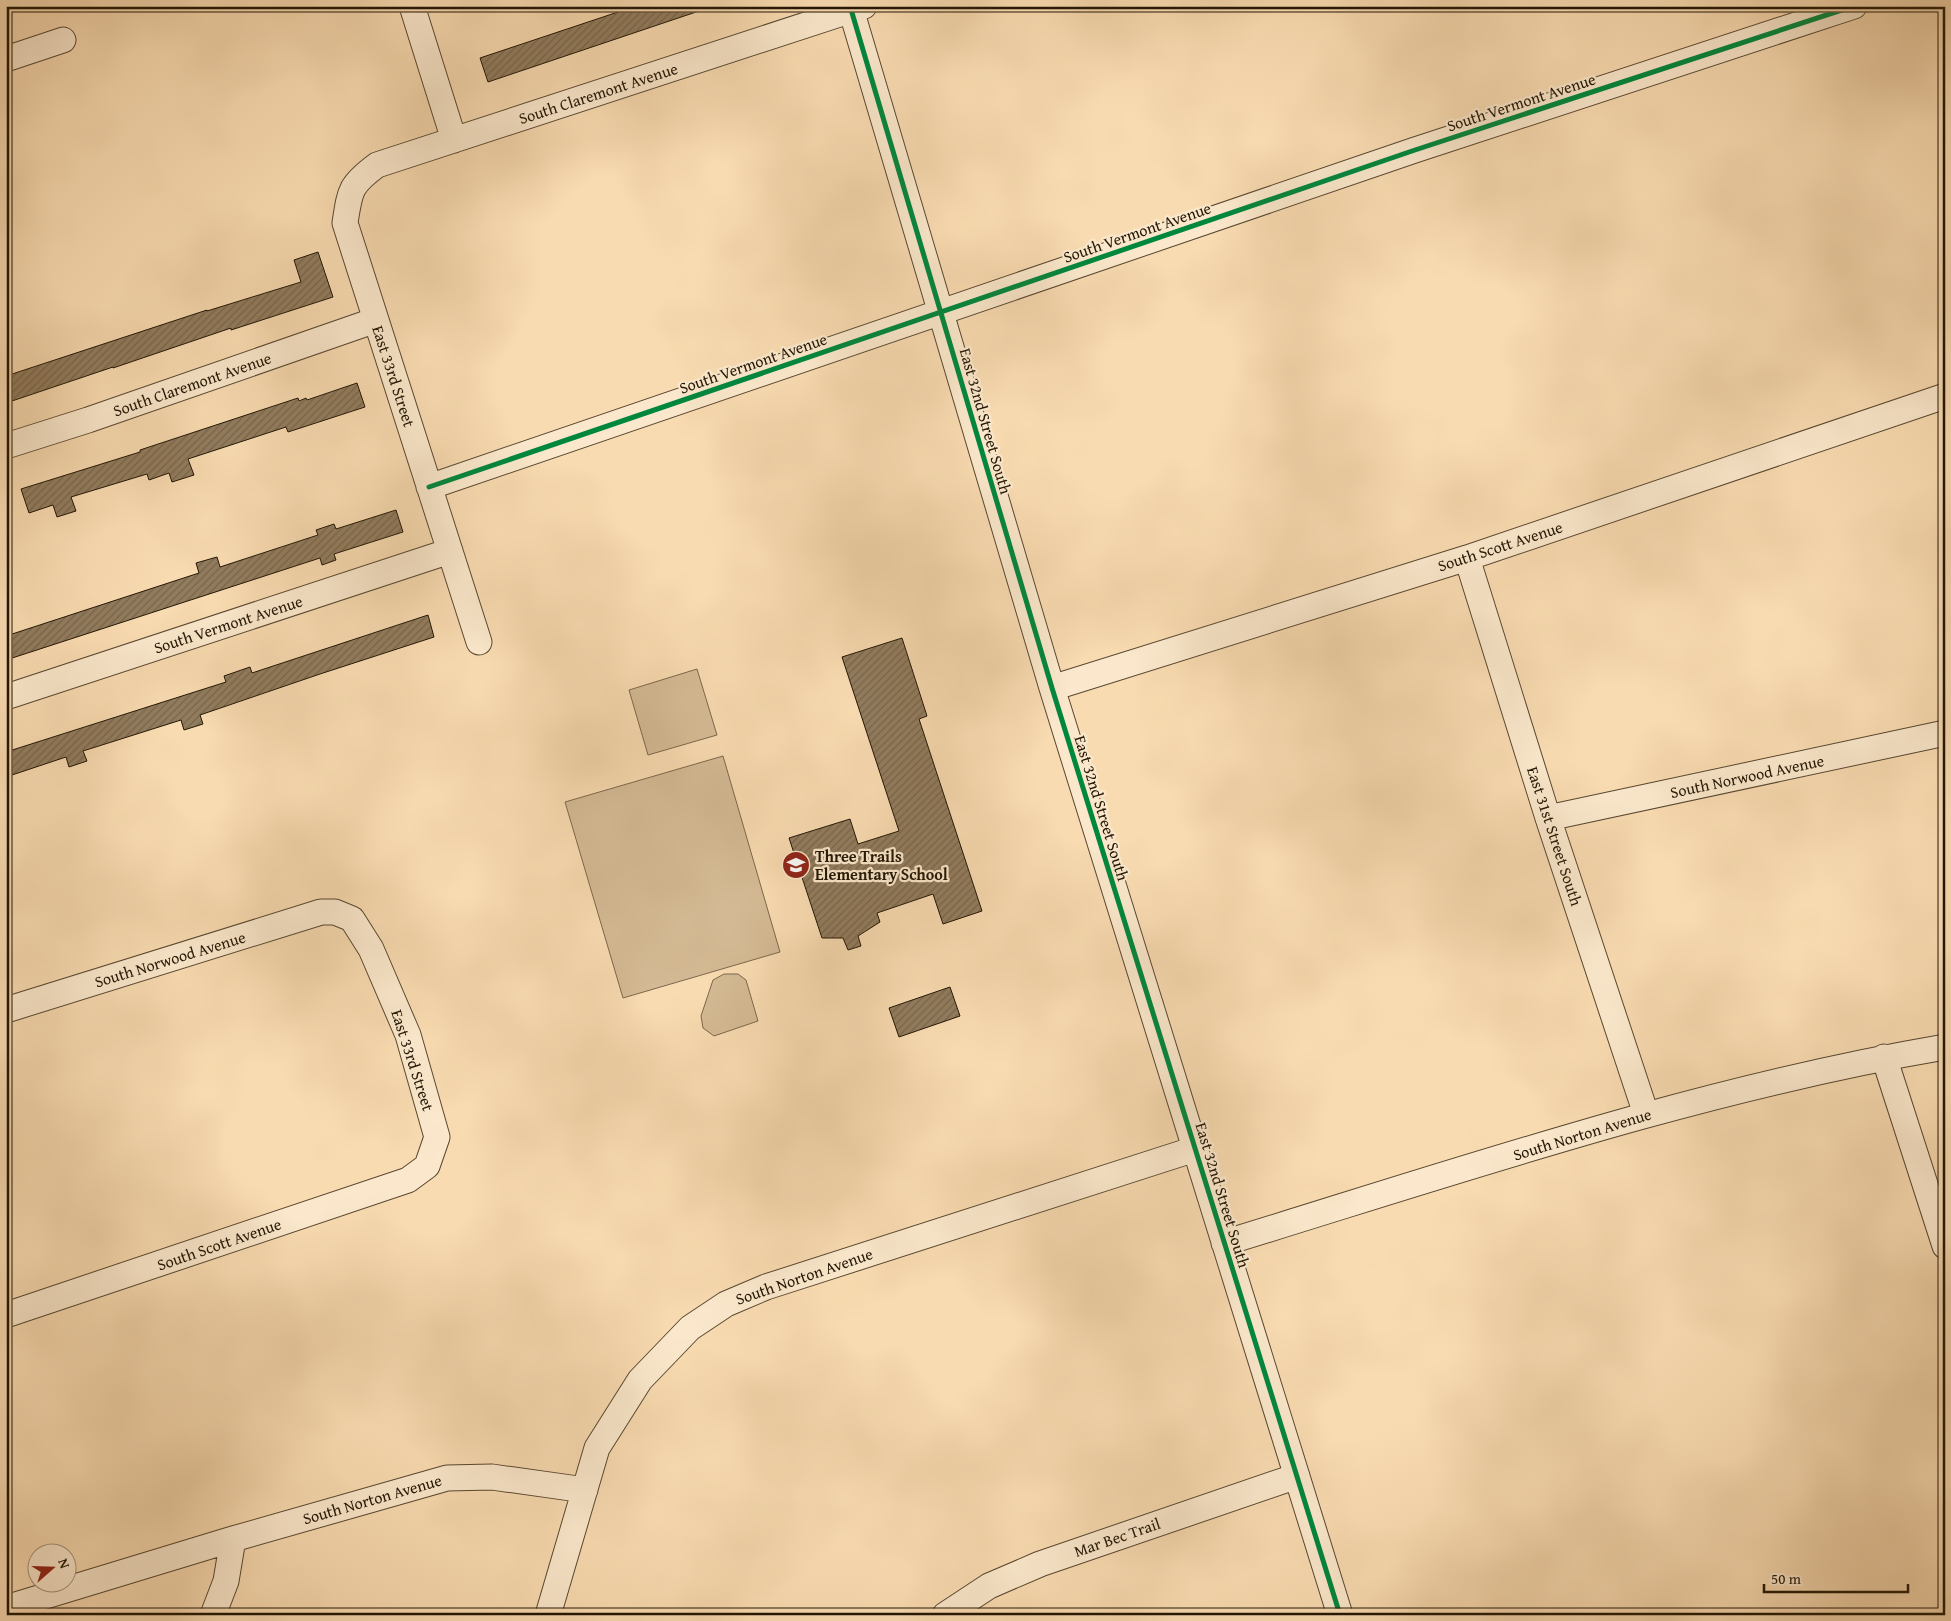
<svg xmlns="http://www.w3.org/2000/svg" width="1951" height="1621" font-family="'Gentium Book Plus',serif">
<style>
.park{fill:#d4ba94;stroke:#7b684c}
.building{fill:url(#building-hatch);stroke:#221605}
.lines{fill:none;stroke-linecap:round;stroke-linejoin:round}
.minor-casing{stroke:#584730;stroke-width:27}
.minor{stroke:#fbe8cc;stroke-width:25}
.cycleway-casing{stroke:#fbe8cc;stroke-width:8}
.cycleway{stroke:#00873e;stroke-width:5}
.labels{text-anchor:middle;stroke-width:4.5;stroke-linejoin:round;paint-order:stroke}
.street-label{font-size:16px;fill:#221605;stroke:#fbe8cc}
.poi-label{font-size:16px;font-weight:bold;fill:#221605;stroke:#fbe8cc;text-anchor:start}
</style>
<defs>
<pattern id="building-hatch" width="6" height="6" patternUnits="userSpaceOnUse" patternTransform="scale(1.25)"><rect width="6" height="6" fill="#927c5e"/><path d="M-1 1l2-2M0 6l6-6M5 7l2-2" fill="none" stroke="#77654c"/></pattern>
</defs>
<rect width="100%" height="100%" fill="#f9dbb1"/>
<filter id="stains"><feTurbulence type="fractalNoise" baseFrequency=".004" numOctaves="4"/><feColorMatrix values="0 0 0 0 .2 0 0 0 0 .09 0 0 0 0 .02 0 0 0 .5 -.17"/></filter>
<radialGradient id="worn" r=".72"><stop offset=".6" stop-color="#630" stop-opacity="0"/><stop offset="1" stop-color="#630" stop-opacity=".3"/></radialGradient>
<path class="park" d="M 697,669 L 717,735 L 648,755 L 629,690 Z
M 723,756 L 780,952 L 623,998 L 565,802 Z
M 724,974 L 738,974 L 746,980 L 758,1021 L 714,1036 L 703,1028 L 701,1016 L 713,980 Z"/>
<path class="building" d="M 636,6 L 704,6 L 705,9 L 488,82 L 480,58 Z
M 318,252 L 333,297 L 231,330 L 231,328 L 113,368 L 113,367 L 6,403 L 6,376 L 207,310 L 207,311 L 301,282 L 294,260 Z
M 357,383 L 365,407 L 288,432 L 286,427 L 188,459 L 194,475 L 172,482 L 169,473 L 149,480 L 147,474 L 71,497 L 76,511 L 57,517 L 53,505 L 29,513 L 21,489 L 140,452 L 140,450 L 298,398 L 299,401 L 306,398 L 307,400 Z
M 396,510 L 403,532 L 334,554 L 336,560 L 322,565 L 320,558 L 6,660 L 6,636 L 199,573 L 196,563 L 217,557 L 220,567 L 318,535 L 316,530 L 334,524 L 336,529 Z
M 428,615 L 434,637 L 320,674 L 200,715 L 203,724 L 184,730 L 181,720 L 83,751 L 87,761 L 69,767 L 66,757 L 6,777 L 6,752 L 226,682 L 224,676 L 250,667 L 252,673 Z
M 902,638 L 927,716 L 919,719 L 982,911 L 943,924 L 933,894 L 877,913 L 880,922 L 858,936 L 861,946 L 848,950 L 843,938 L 822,938 L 789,838 L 850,819 L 858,844 L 899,831 L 842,657 Z
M 950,987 L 960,1016 L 899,1037 L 889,1008 Z"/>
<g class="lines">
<g class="minor-casing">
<path id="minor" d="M 412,6 L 454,140
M 850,6 L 1052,688 L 1340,1615
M 6,59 L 63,40
M 6,446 L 88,420 L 376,320
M 429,487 L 1415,150 L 1854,6
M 1467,558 L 1548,818 L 1646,1114
M 479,642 L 345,223 C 350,190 350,185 377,165 L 864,6
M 1052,688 L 1467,558 L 1945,396
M 6,697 L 450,551
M 1548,818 L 1945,733
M 6,1010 L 321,912 L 335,912 L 352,919 L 371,949 L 408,1035 L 437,1137 L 427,1166 L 408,1180 L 6,1315
M 1884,1057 L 1945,1246
M 1224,1243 C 1462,1170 1699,1089 1945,1047
M 6,1608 L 233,1539 L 447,1478 L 492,1477 L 585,1490
M 213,1615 L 226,1581 L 233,1539
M 548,1615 L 597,1448 L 640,1380 L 690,1328 L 726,1304 L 766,1287 L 1195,1149
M 945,1615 L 989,1586 L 1040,1564 L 1297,1476"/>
</g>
<use href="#minor" class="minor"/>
<g class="cycleway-casing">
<path id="cycleway" d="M 850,6 L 1052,688 L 1340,1615
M 429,487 L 1415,150 L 1854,6"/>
</g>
<use href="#cycleway" class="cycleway"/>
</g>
<defs>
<g id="school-disc" transform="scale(1.4375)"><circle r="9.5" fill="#8f2418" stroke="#fbe8cc"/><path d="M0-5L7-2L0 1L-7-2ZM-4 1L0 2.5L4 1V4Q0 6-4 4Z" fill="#fff"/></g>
</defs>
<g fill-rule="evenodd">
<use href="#school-disc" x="796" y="865"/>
</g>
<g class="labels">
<g class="street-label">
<text transform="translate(598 93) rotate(-18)" y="6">South Claremont Avenue</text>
<text transform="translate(1521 102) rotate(-18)" y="6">South Vermont Avenue</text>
<text transform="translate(1137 232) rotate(-19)" y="6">South Vermont Avenue</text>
<text transform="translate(753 363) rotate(-19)" y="6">South Vermont Avenue</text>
<text transform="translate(394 376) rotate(72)" y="6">East 33rd Street</text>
<text transform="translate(192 384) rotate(-19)" y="6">South Claremont Avenue</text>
<text transform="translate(986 421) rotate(74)" y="6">East 32nd Street South</text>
<text transform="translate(1500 546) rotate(-18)" y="6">South Scott Avenue</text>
<text transform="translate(228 624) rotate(-18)" y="6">South Vermont Avenue</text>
<text transform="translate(1747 776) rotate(-12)" y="6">South Norwood Avenue</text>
<text transform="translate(1102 808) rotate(73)" y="6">East 32nd Street South</text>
<text transform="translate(1555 836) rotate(72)" y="6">East 31st Street South</text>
<text transform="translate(170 959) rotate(-17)" y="6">South Norwood Avenue</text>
<text transform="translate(413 1060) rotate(72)" y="6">East 33rd Street</text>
<text transform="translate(1582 1134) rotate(-17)" y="6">South Norton Avenue</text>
<text transform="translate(1223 1195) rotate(73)" y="6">East 32nd Street South</text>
<text transform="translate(219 1244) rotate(-19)" y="6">South Scott Avenue</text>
<text transform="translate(804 1276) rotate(-19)" y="6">South Norton Avenue</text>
<text transform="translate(372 1499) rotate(-16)" y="6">South Norton Avenue</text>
<text transform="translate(1117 1537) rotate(-19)" y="6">Mar Bec Trail</text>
</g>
<g class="poi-label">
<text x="815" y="862">Three Trails<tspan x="815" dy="18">Elementary School</tspan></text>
</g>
</g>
<rect width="1951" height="1621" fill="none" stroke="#f9dbb1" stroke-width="25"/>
<rect x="8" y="8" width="1936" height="1606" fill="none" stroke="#221605" stroke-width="2.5"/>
<rect x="12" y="12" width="1926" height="1596" fill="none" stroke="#221605"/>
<g transform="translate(52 1568) rotate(70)"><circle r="24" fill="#fbe8cc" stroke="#a4947c"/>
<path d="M0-4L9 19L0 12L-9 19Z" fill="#8f2418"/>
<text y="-8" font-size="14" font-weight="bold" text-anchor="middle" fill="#221605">N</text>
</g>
<path d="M1764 1584v8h144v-8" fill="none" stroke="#221605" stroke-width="2.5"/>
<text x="1771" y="1584" font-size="15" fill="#221605" stroke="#fbe8cc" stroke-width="4" paint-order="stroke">50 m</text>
<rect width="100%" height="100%" filter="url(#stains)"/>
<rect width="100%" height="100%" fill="url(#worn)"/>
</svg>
